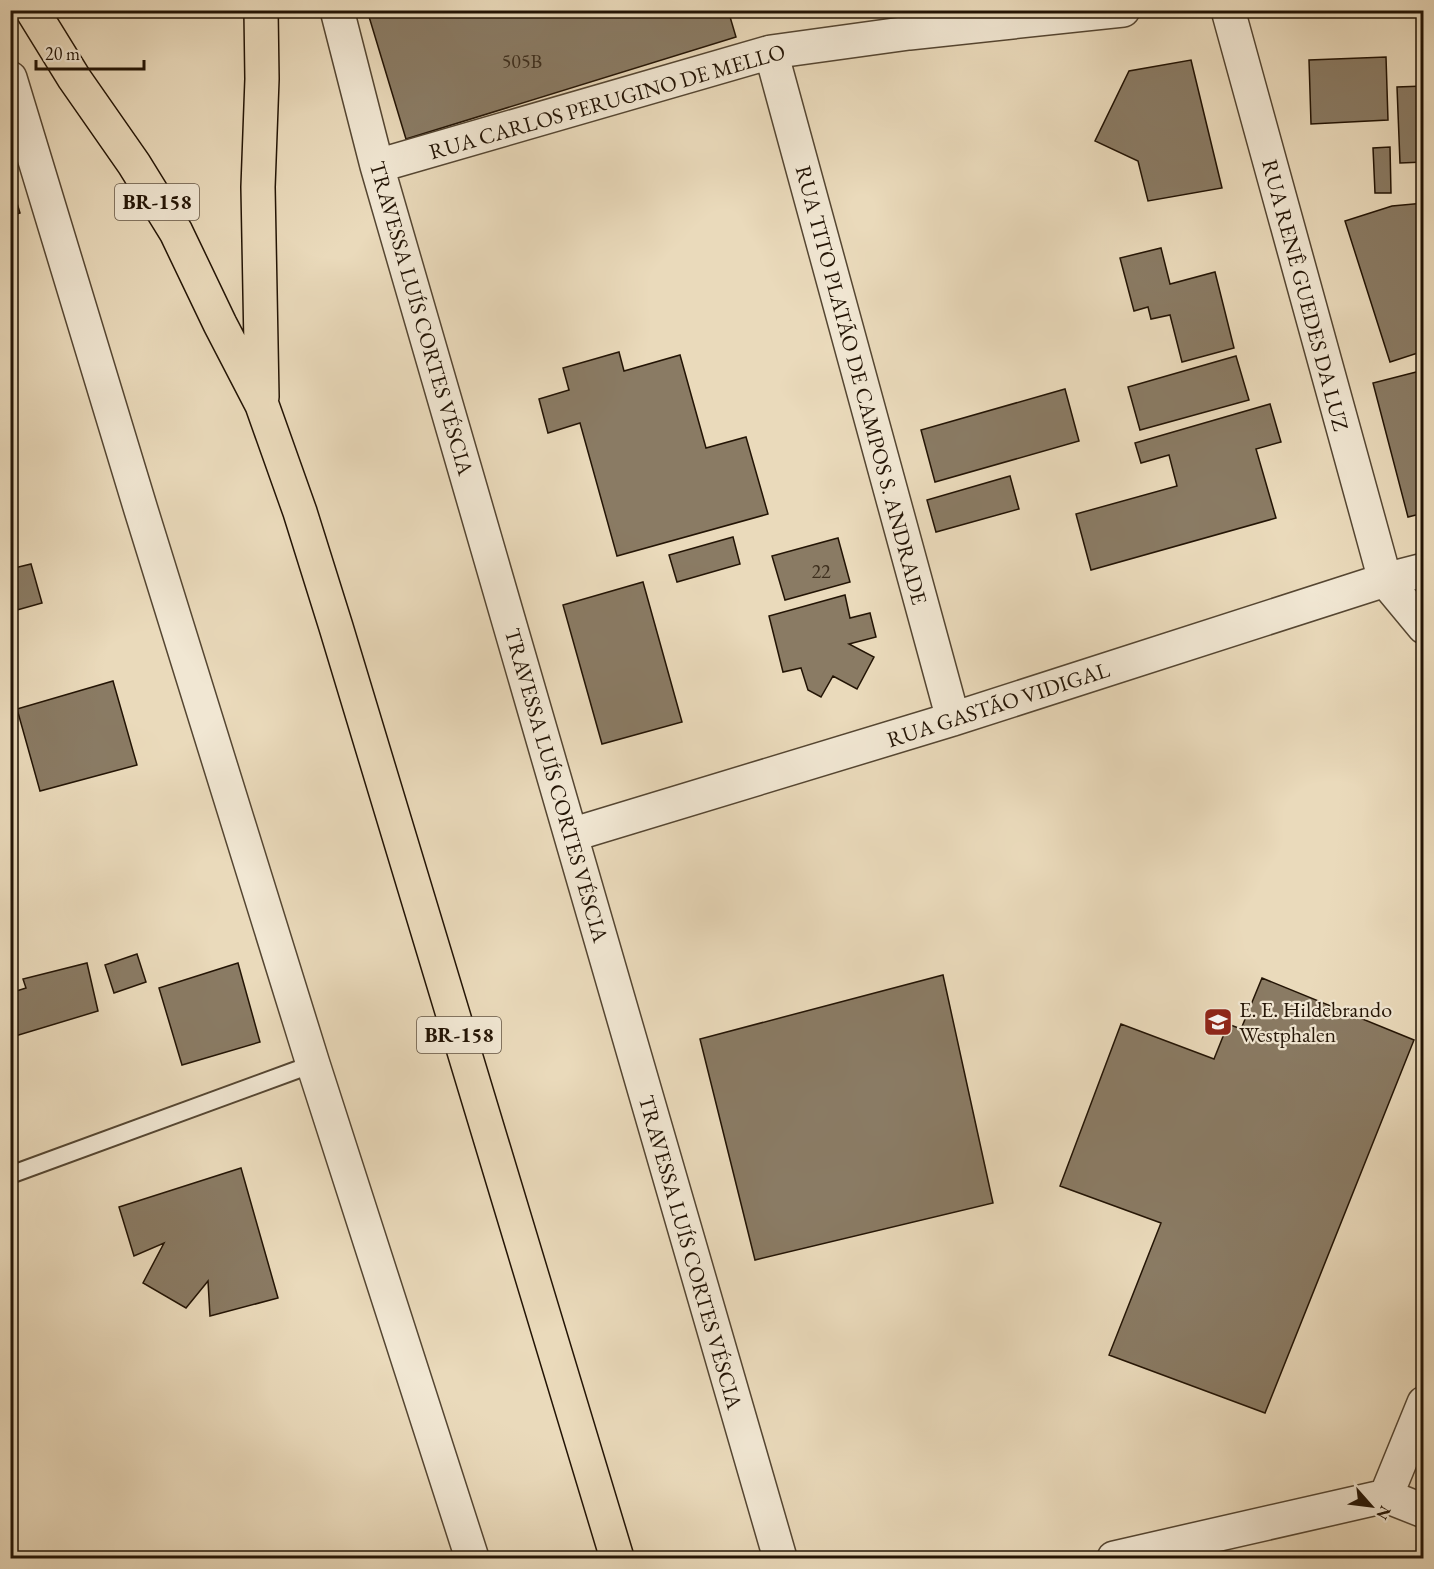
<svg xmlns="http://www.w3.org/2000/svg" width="1434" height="1569" font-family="'EB Garamond',serif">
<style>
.building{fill:#8a7b64;stroke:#231405;stroke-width:1.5}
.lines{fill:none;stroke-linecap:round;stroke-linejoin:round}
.service-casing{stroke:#554632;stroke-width:20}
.minor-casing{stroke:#554632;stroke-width:36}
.trunk-casing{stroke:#231405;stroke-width:36}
.service{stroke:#f1e7d3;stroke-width:16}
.minor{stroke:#f1e7d3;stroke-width:33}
.trunk{stroke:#eadabb;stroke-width:33}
.labels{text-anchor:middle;stroke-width:4.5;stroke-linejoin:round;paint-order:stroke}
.number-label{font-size:20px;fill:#3d2e1d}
.shield{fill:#f1e7d3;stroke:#615343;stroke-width:1.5}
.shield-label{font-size:21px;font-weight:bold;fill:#231405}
.street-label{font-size:22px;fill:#231405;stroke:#f1e7d3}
.poi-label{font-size:22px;fill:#231405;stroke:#f1e7d3;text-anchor:start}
</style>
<rect width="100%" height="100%" fill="#eadabb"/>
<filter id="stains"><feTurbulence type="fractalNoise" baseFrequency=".00333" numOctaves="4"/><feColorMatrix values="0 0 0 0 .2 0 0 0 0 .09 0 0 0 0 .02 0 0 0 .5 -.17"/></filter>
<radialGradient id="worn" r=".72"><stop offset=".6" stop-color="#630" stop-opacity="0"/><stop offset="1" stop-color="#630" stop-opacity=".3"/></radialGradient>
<path class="building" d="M 367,10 L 728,10 L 736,37 L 406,139 Z
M 1386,57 L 1388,120 L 1311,124 L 1309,60 Z
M 1191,60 L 1222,188 L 1148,201 L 1138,161 L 1095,141 L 1129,71 Z
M 1424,86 L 1424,162 L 1400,163 L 1397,87 Z
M 1390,147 L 1391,193 L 1375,193 L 1373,148 Z
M 10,180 L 20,213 L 10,216 Z
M 1424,203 L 1424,351 L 1390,362 L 1345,221 L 1392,206 Z
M 1161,248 L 1170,284 L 1215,272 L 1234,348 L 1182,362 L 1170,315 L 1151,319 L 1148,307 L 1134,311 L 1120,258 Z
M 619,352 L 624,371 L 680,355 L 706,448 L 746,437 L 768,514 L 617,556 L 580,423 L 548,433 L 539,399 L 569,390 L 563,368 Z
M 1236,356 L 1249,400 L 1140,430 L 1128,387 Z
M 1424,370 L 1424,513 L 1408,517 L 1373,383 Z
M 1065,389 L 1079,441 L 935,482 L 921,430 Z
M 1270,404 L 1281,442 L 1256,449 L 1276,518 L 1091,570 L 1076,514 L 1177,486 L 1169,455 L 1141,463 L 1135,443 Z
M 1010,476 L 1019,509 L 936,532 L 927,500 Z
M 733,537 L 740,564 L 677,582 L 669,555 Z
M 838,538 L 850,582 L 785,600 L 772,556 Z
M 31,564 L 42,603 L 10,612 L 10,569 Z
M 643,582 L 682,722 L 602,744 L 563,605 Z
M 845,595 L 850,618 L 870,613 L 876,637 L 849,644 L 874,657 L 857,689 L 833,676 L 821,697 L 808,690 L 801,668 L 783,672 L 769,616 Z
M 113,681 L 137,765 L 40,791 L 17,709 Z
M 137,954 L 146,982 L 114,993 L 105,965 Z
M 87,963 L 98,1011 L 12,1037 L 10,993 L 26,988 L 23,979 Z
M 238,963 L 260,1042 L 182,1065 L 159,988 Z
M 943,975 L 993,1203 L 755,1260 L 700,1039 Z
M 1262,978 L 1414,1040 L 1265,1413 L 1109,1355 L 1161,1223 L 1060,1186 L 1121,1024 L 1214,1059 L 1228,1024 L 1241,1029 Z
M 241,1168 L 278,1298 L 210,1316 L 208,1281 L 186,1308 L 143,1283 L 164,1243 L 134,1256 L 119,1207 Z"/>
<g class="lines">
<g class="service-casing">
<path id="service" d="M 10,1175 L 313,1064"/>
</g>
<g class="minor-casing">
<path id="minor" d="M 337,10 L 377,166 L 780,1558
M 1228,10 L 1385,580 L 1424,627
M 771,52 L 953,719
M 10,78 L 141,510 L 313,1064 L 472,1558
M 377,166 L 771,52 L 909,33 L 1123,10
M 571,835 L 953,719 L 1385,580 L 1424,570
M 1386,1496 L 1424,1403
M 1114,1558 L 1386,1496 L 1424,1511"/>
</g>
<g class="trunk-casing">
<path id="trunk" d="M 32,10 L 74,78 L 134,164 L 176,232 L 220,324 L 262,405 L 300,512 L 336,627 L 617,1558
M 261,10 L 262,79 L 258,187 L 262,397"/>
</g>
<use href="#service" class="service"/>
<use href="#minor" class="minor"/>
<use href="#trunk" class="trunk"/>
</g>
<defs>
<g id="school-square" transform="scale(1.5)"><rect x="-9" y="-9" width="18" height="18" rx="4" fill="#8f2418" stroke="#f1e7d3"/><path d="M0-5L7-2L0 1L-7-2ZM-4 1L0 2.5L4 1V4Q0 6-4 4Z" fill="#fff"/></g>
</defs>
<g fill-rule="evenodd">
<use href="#school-square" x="1218" y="1022"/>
</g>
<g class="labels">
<g class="number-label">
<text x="522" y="68">505B</text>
<text x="821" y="578">22</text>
</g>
<g class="shield">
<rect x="115" y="184" width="84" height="36" rx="4.5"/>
<rect x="417" y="1017" width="84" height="36" rx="4.5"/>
</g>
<g class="shield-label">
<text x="157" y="209">BR-158</text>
<text x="459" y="1042">BR-158</text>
</g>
<g class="street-label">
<text transform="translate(607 101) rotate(-16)" y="8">RUA CARLOS PERUGINO DE MELLO</text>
<text transform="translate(1306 295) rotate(75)" y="8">RUA RENÊ GUEDES DA LUZ</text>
<text transform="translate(422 318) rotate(74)" y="8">TRAVESSA LUÍS CORTES VÉSCIA</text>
<text transform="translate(862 385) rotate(75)" y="8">RUA TITO PLATÃO DE CAMPOS S. ANDRADE</text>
<text transform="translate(998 704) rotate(-18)" y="8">RUA GASTÃO VIDIGAL</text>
<text transform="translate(557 785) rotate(74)" y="8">TRAVESSA LUÍS CORTES VÉSCIA</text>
<text transform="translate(691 1252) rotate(74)" y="8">TRAVESSA LUÍS CORTES VÉSCIA</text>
</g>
<g class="poi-label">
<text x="1239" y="1017">E. E. Hildebrando<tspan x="1239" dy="25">Westphalen</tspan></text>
</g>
</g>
<rect width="1434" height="1569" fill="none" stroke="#eadabb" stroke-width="36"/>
<rect x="12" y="12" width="1410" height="1545" fill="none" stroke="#231405" stroke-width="3"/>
<rect x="18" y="18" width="1398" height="1533" fill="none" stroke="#231405" stroke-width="1.5"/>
<g transform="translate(1371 1506) rotate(118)" stroke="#f1e7d3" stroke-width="4.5" paint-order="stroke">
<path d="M0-4.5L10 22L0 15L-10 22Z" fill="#231405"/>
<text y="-9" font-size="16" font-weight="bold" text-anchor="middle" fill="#231405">N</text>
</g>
<path d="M36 60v9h108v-9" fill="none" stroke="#231405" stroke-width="3"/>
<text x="45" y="60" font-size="18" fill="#231405" stroke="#f1e7d3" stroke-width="4.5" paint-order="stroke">20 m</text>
<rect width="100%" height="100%" filter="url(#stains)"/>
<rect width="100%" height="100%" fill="url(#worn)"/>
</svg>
